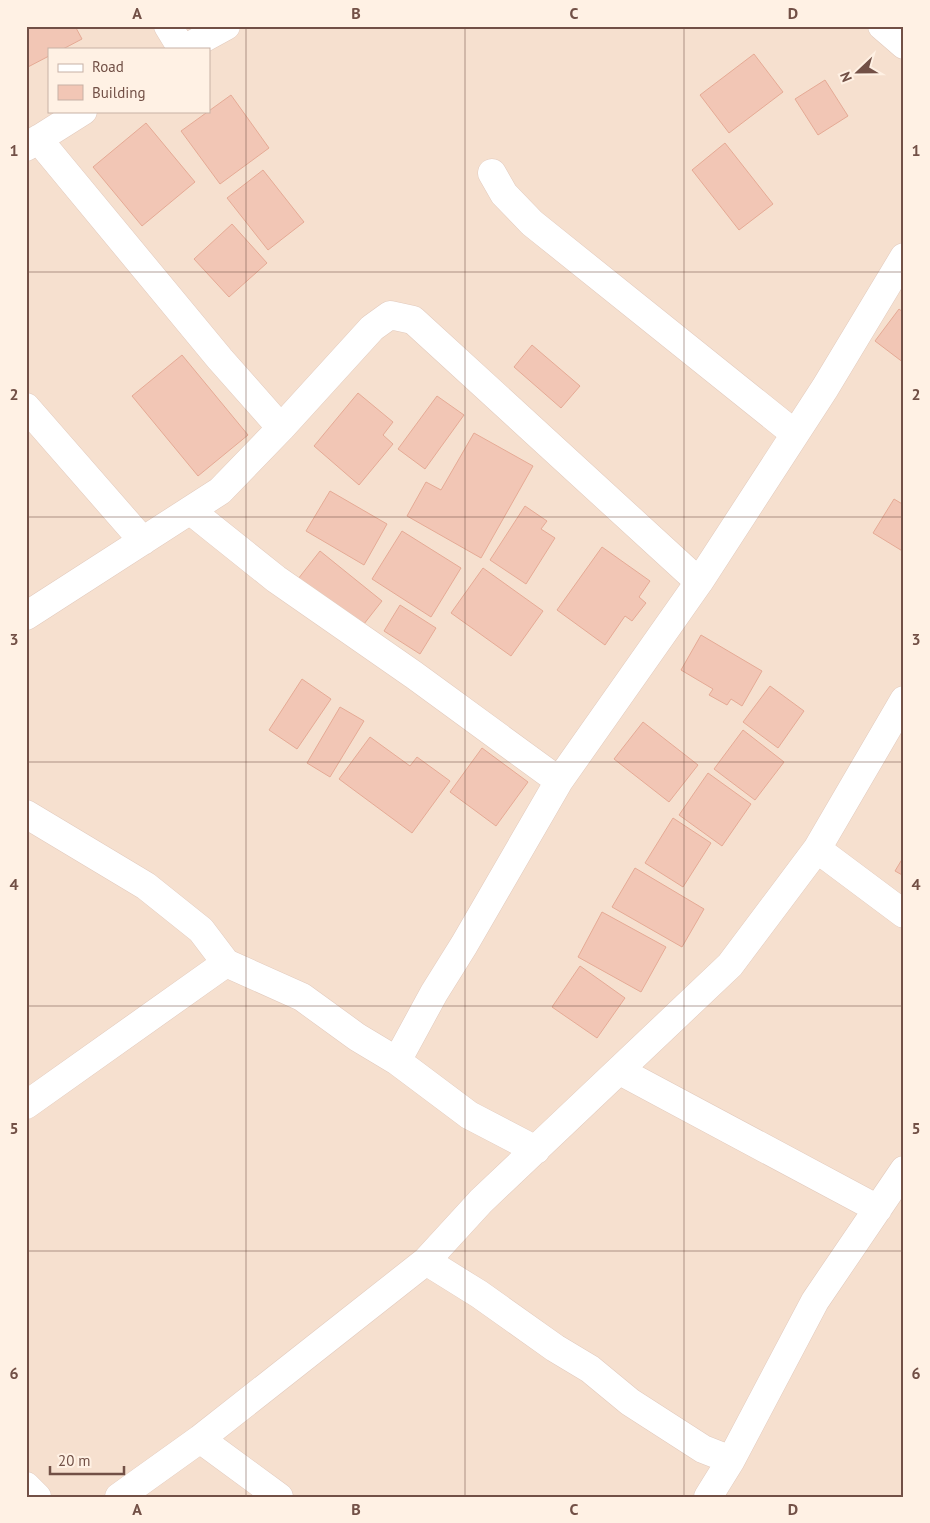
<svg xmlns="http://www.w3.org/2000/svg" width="930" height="1523" font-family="'PT Sans',sans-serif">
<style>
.residential{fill:#f6e0cf;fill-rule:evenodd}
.building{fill:#f2c6b5;stroke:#e5aa95}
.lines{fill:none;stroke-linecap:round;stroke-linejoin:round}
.minor-casing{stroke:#e2cabd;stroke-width:29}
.minor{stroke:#fff;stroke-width:28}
.grid{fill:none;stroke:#725046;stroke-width:1;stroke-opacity:0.55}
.neatline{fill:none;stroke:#725046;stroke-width:2}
.grid-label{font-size:16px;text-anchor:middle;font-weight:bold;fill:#725046}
</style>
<rect width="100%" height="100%" fill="#fcedde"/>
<path class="residential" d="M 26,26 L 904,26 L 904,1497 L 26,1497 ZM 49,49 L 209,49 L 209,111 L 49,111 Z"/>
<path class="building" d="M 26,26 L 75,26 L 82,39 L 63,49 L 49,49 L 49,56 L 26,68 Z
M 754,54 L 783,92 L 729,133 L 700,95 Z
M 825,80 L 848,116 L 818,135 L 795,99 Z
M 231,95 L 269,148 L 220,184 L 181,131 Z
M 146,123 L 195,182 L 142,226 L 93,167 Z
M 725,143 L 773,204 L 739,230 L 692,170 Z
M 263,170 L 304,222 L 268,250 L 227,198 Z
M 232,224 L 267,263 L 229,297 L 194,259 Z
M 899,309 L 904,313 L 904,363 L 875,341 Z
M 532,345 L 580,386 L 561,408 L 514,367 Z
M 182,355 L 248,435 L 198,476 L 132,396 Z
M 358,393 L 393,422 L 383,435 L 393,444 L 359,485 L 314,446 Z
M 437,396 L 464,415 L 425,469 L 398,449 Z
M 474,433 L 533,466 L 481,558 L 407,516 L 426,482 L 441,490 Z
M 330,491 L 387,524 L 364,565 L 306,531 Z
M 894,499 L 904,505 L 904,552 L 873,533 Z
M 525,506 L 547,521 L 541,529 L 555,538 L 526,584 L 490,560 Z
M 402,531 L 461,568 L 431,617 L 372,579 Z
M 602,547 L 650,581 L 639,597 L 646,603 L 632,621 L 625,616 L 605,645 L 557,610 Z
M 320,551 L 382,601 L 360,629 L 298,579 Z
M 483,568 L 543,611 L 511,656 L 451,613 Z
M 400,605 L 436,628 L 420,654 L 384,631 Z
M 701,635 L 762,671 L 742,706 L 731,699 L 727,705 L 709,695 L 713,689 L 681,670 Z
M 302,679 L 331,699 L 297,749 L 269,730 Z
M 770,686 L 804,711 L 778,748 L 743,722 Z
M 340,707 L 364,721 L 330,777 L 307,763 Z
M 643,722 L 698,765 L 669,802 L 614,759 Z
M 743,730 L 784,762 L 755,800 L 714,769 Z
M 370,737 L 410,766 L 417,757 L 450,781 L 412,833 L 339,779 Z
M 482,748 L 528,782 L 496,826 L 450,792 Z
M 708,773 L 751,804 L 722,846 L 679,815 Z
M 673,818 L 711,843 L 683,887 L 645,863 Z
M 904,856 L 904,876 L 895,871 Z
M 635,868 L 704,909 L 682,947 L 612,907 Z
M 602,912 L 666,947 L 641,992 L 578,957 Z
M 580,966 L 625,998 L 597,1038 L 552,1007 Z"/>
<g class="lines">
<g class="minor-casing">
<path id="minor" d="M 168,26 L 182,49
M 882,26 L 904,45
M 184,49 L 226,26
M 26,147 L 83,111
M 492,173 L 504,194 L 532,223 L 795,434
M 26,407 L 143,541
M 281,428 L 372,328 L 390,315 L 413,320 L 699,582
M 191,511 L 276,579 L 414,675 L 559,781
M 26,616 L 220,491 L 281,428 L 220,359 L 38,139
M 26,814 L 146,886 L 201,930 L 226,963 L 302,997 L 357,1037 L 397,1061 L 469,1115 L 536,1150
M 817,849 L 904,914
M 397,1061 L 434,993 L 464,945 L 559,781 L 699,582 L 825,388 L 904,257
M 620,1071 L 878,1209
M 26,1105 L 226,963
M 426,1261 L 479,1294 L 555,1348 L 590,1369 L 630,1402 L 703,1449 L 731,1460
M 200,1439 L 279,1497
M 26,1486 L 37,1497
M 119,1497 L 200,1439 L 426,1261 L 481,1201 L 730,965 L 817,849 L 904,700
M 708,1497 L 731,1460 L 815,1301 L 904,1170"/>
</g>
<use href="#minor" class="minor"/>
</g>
<path class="grid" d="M 246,26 L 246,1497M 465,26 L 465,1497M 684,26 L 684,1497M 26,272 L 904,272M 26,517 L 904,517M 26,762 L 904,762M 26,1006 L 904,1006M 26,1251 L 904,1251"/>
<rect width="930" height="1523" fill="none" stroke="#fff1e4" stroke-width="55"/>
<rect x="48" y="48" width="162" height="65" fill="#fff1e4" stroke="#c7b1a5"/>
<rect x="58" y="64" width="25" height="8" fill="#ffffff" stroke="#c7b1a5"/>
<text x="92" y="72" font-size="15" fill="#725046">Road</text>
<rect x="58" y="85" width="25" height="15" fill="#f2c6b5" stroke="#c7b1a5"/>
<text x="92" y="98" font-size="15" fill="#725046">Building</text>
<g transform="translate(858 72) rotate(248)" stroke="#fff1e4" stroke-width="4" paint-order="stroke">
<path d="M0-4L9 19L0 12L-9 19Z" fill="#725046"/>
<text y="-8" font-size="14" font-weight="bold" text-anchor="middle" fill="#725046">N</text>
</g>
<path d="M50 1466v8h74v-8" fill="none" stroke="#725046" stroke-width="2.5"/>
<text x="58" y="1466" font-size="15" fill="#725046" stroke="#fff1e4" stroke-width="4" paint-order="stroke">20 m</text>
<rect x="28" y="28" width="874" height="1468" class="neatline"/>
<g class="grid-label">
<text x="137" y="19">A</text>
<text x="356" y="19">B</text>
<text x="574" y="19">C</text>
<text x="793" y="19">D</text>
<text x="14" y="156">1</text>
<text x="916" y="156">1</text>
<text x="14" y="400">2</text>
<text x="916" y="400">2</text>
<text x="14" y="645">3</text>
<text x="916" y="645">3</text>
<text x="14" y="890">4</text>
<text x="916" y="890">4</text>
<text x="14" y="1134">5</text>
<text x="916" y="1134">5</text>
<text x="14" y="1379">6</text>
<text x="916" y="1379">6</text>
<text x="137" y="1515">A</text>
<text x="356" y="1515">B</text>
<text x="574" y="1515">C</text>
<text x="793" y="1515">D</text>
</g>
</svg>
